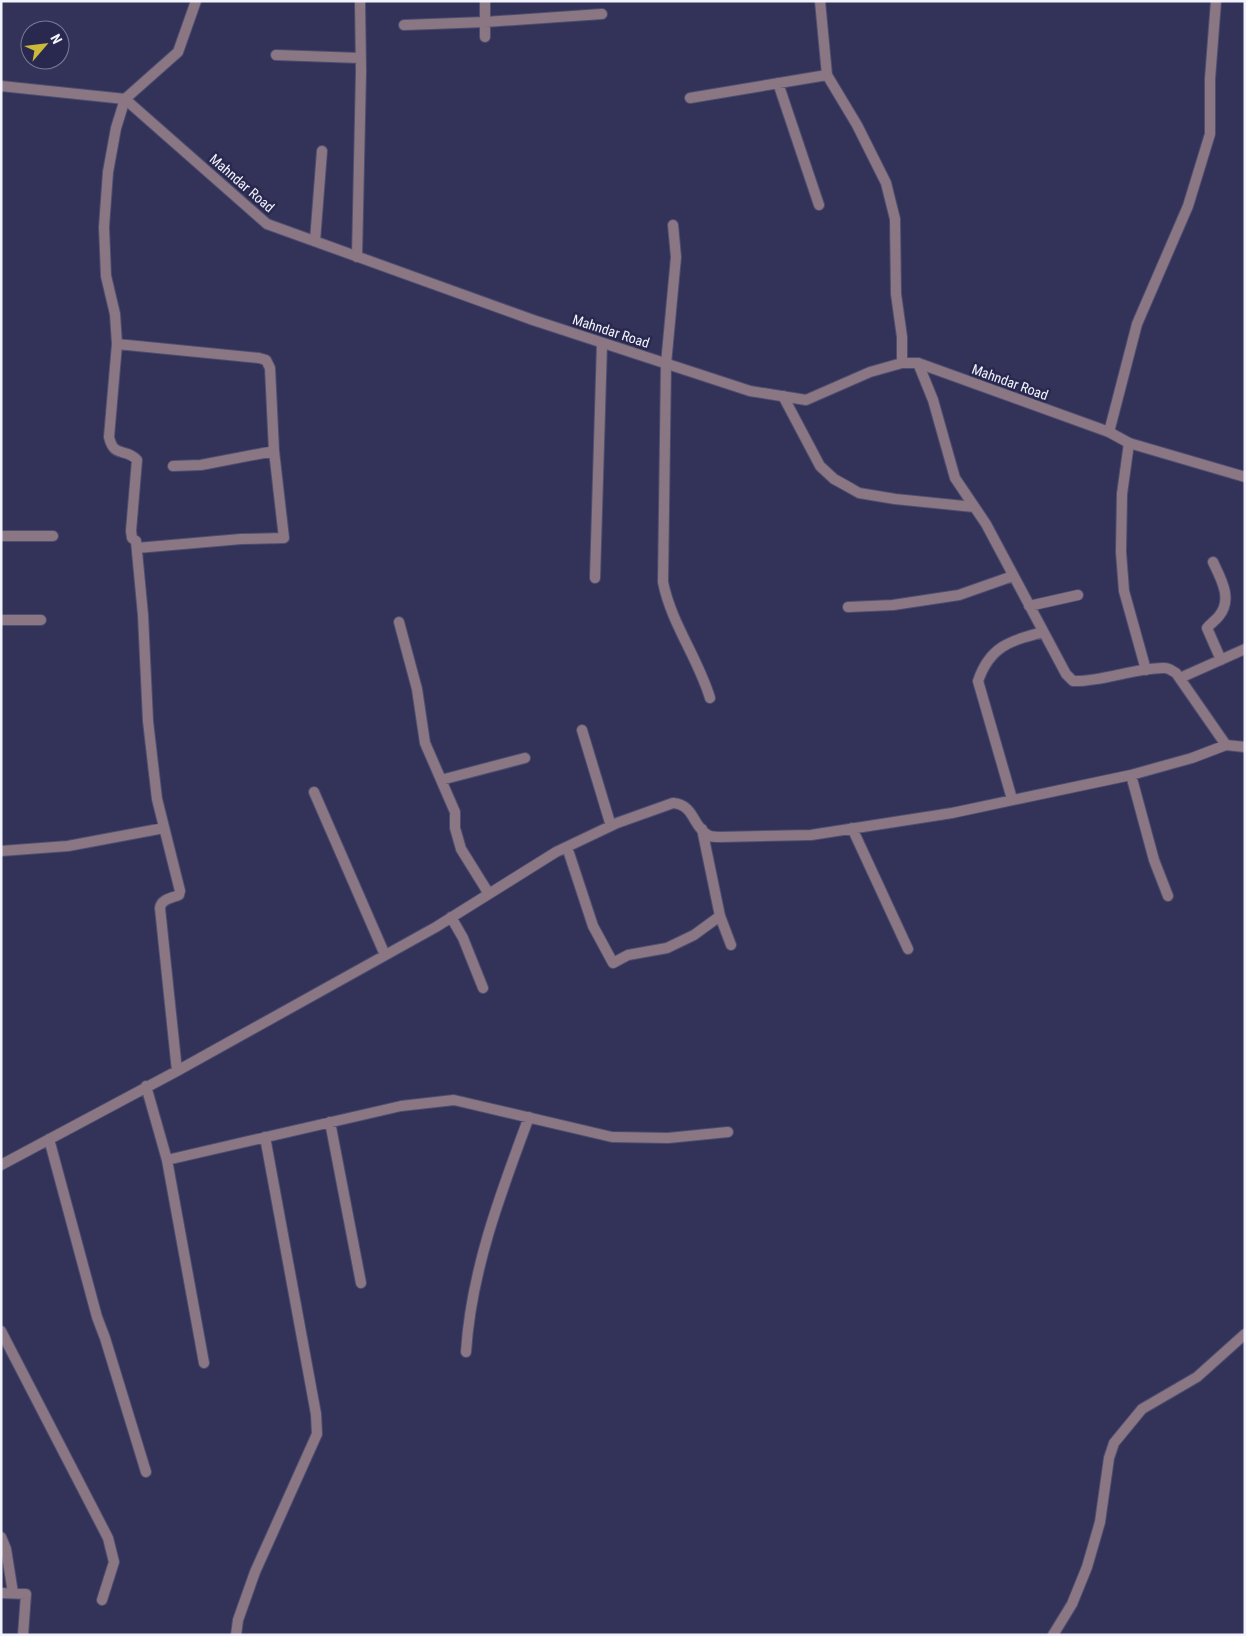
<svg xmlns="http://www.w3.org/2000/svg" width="1246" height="1636" font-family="'Roboto Condensed',sans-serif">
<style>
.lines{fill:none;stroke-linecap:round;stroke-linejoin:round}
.minor-casing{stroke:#4e4e71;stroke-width:12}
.tertiary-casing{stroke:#4e4e71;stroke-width:12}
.minor{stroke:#8b7783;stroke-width:10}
.tertiary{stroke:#8b7783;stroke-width:10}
.labels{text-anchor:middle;stroke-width:5;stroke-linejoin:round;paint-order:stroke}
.street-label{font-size:14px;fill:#f2f3fd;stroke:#29294f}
</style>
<rect width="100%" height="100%" fill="#33335a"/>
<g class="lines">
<g class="minor-casing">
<path id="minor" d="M 820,1 L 827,75 L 857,125 L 886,183 L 895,219 L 896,294 L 902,337 L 902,363
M 404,25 L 485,22 L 602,14
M 485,37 L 485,1
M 276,55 L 360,58
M 778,83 L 819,205
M 690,98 L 827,75
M 125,99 L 116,128 L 108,172 L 104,227 L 106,276 L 115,314 L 117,344 L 109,437 C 114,459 126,447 137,460 L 131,531 L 132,538 L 136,541 L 143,615 L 148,721 L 157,799 L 180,891 L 179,895 C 172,898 161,899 160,908 L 177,1071
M 673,225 L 676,257 L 666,364 L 663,582 C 671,623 698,658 710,698
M 315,241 L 322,151
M 357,257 L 361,71 L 360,1
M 117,344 L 259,358 L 266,360 L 270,368 L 274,451 L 284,538 L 241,539 L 137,548
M 918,363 L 933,400 L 955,478 L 986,524 L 1066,674 L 1073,681 C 1104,682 1136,667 1165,668 C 1169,668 1172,671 1176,673 L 1226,745
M 783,396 L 820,466 L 834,479 L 845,485 L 859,493 L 895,499 L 974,507
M 1109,432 L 1137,324 L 1188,206 L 1210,134 L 1210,79 L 1216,1
M 1129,443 L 1122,494 L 1121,552 L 1124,591 L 1146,670
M 173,466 L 201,465 L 274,451
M 1,536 L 53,536
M 1213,562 C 1221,579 1233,599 1219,616 C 1215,621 1210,624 1207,628 L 1221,660
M 595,578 L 602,343
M 1029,606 L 1078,595
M 848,607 L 893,605 L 959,595 L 1013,576
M 1,620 L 41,620
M 399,622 L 417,689 L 425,743 L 455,812 L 455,828 L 461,849 L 489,894
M 1180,678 L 1245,649
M 582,730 L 611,826
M 1131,775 L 1154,860 L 1168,896
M 441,780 L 525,758
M 314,792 L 385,955
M 1012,799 L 978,681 C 990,646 1010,641 1043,632
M 852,828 L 908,949
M 702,829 L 720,916 L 731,945
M 567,847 L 593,926 L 613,963 L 628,955 L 667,948 L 694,935 L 720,916
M 1,851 L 68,846 L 164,828
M 451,917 L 463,938 L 483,988
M 146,1086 L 167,1160 L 204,1363
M 330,1122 L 361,1283
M 49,1139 L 97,1317 L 105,1338 L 146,1472
M 167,1160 L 401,1106 L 454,1100 L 612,1137 L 668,1138 L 728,1132
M 1,1165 L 177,1071 L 436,927 L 556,852 L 617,823 L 673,803 C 695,805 692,826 708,835 C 711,837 716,837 720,837 L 811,835 L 952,813 L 1131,775 L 1192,758 L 1226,745 L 1245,747
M 1,1331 L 108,1538 L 114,1562 L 102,1600
M 466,1352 C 471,1271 501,1192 529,1117
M 1,1537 L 6,1549 L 13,1593
M 1,1593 L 26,1594 L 23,1635
M 236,1635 L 238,1620 L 255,1572 L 317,1434 L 316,1414 L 265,1137
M 1053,1635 L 1072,1604 L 1087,1567 L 1100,1522 L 1109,1458 L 1114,1443 L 1142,1409 L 1197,1377 L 1245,1334"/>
</g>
<g class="tertiary-casing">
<path id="tertiary" d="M 1,86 L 125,99 L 267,224 L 533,320 L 750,391 L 806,400 L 870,372 L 902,363 L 918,363 L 1109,432 L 1129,443 L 1245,477
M 125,99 L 178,52 L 196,1"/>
</g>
<use href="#minor" class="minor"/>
<use href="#tertiary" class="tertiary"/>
</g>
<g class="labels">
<g class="street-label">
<text transform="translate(242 183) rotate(41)" y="5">Mahndar Road</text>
<text transform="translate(611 331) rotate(18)" y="5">Mahndar Road</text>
<text transform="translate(1010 382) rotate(20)" y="5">Mahndar Road</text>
</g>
</g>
<rect width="1246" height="1636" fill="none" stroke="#f2f3fd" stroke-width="5"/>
<g transform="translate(45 45) rotate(62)"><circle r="24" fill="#29294f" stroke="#797a95"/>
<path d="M0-4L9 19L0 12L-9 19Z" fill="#cbba39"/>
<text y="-8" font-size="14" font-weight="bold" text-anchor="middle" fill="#f2f3fd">N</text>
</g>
</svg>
